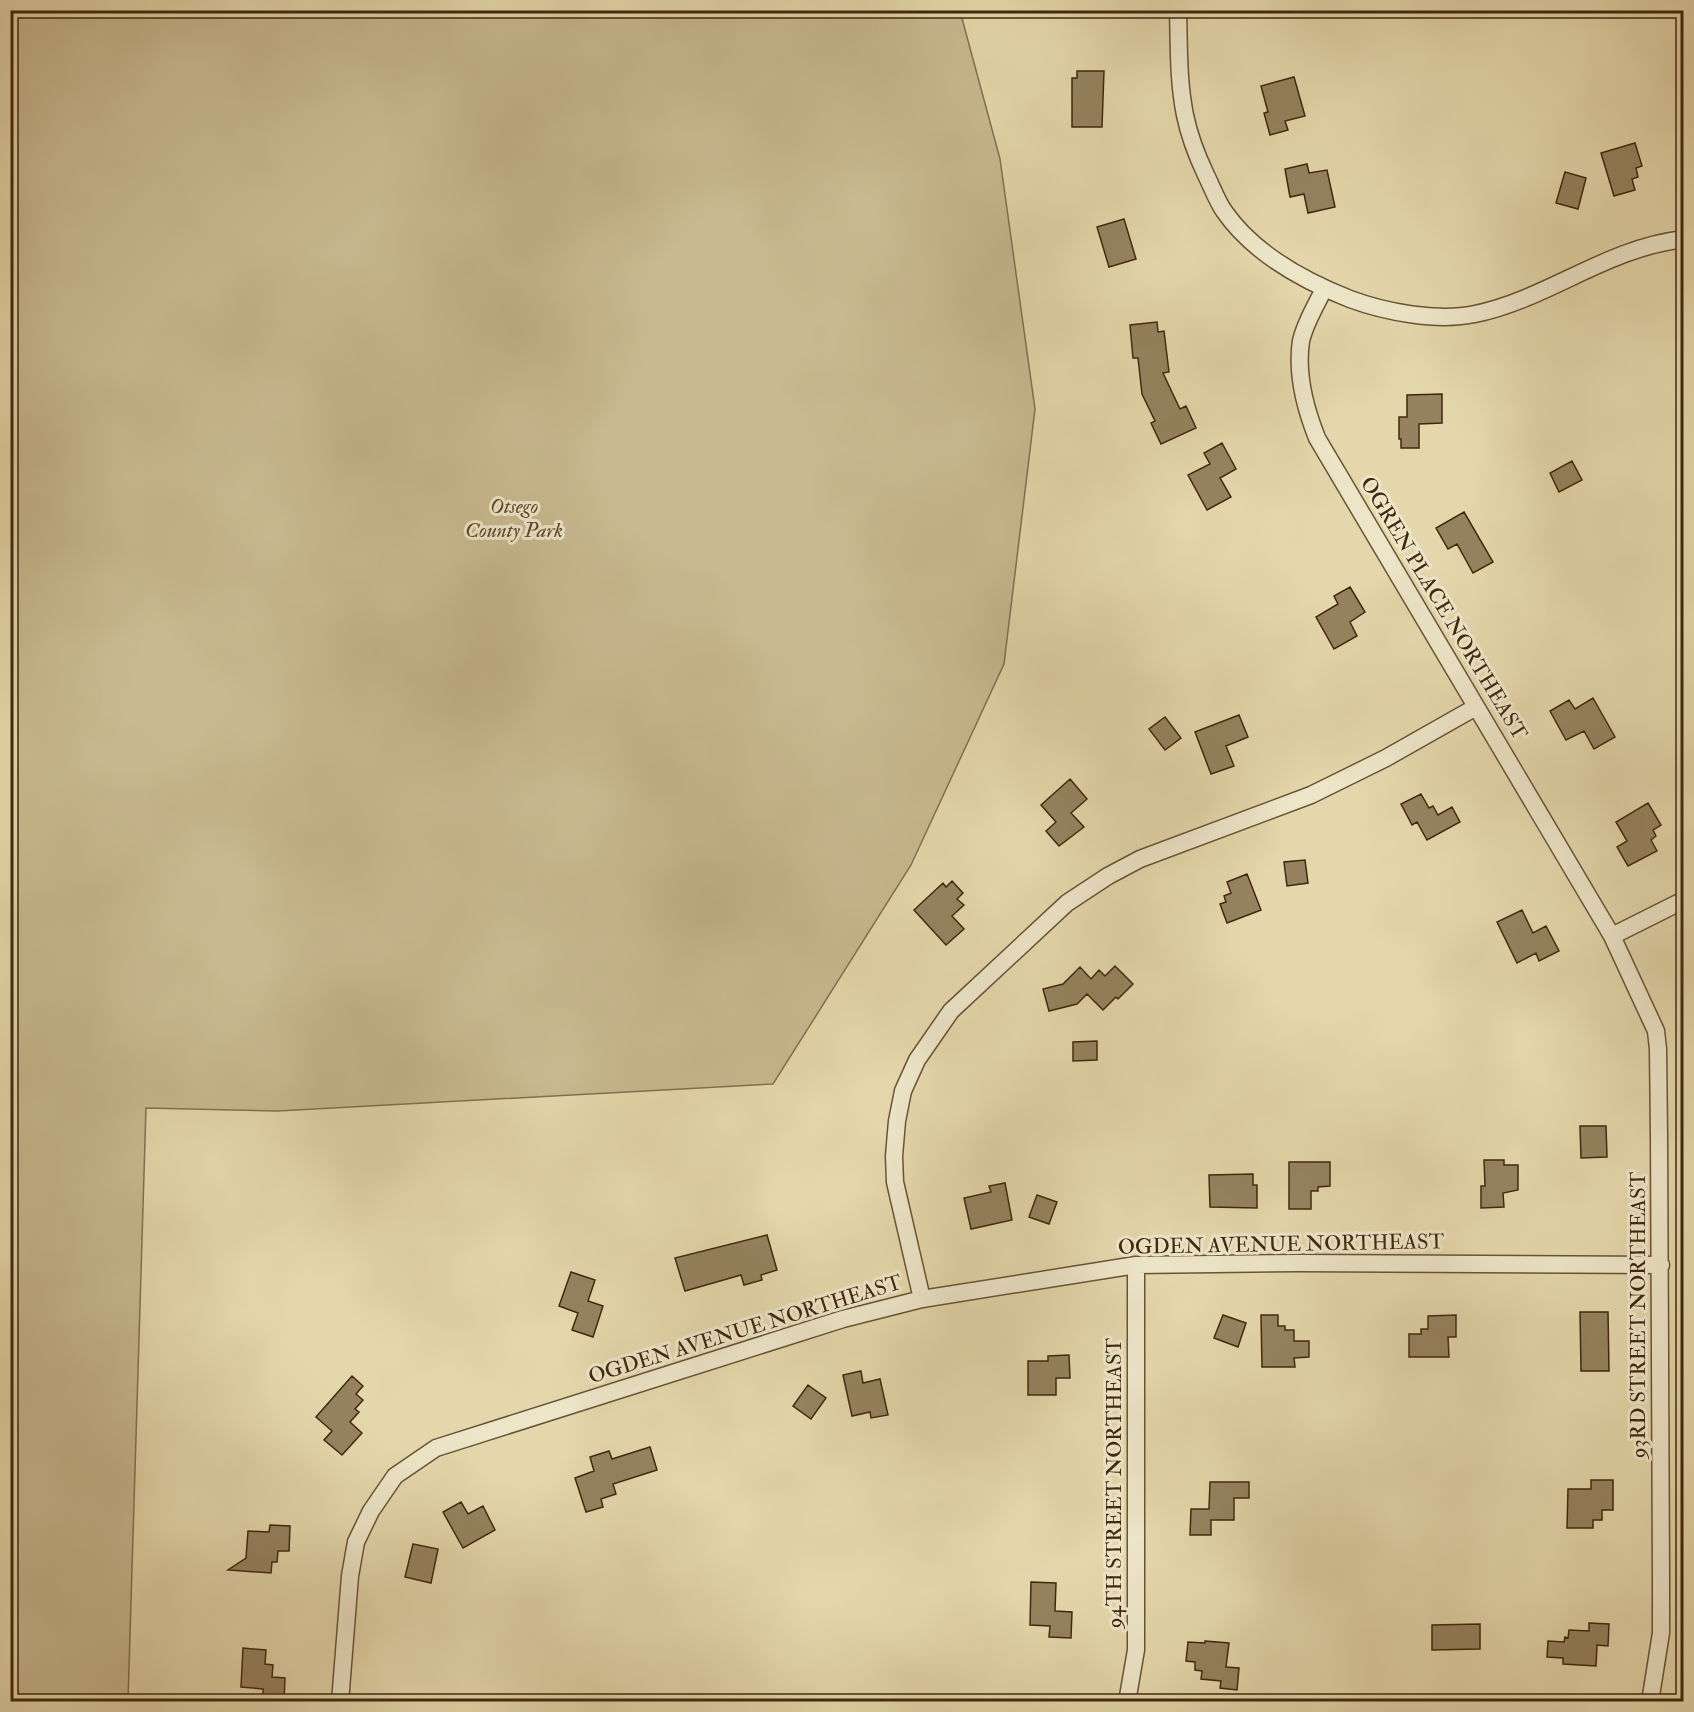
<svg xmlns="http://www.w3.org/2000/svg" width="1694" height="1712" font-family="'IM FELL Double Pica',serif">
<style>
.green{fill:#c8b990;stroke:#84704f;stroke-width:1.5}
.water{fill:#ac9c76;stroke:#816e4c;stroke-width:1.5}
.building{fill:#958360;stroke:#40280e;stroke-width:1.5}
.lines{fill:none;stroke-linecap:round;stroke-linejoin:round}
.street-casing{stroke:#695435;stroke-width:19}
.street{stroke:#ede5c8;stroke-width:16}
.labels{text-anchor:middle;stroke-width:6;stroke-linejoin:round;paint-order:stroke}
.park-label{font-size:21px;font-style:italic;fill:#5b4528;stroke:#ede5c8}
.street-label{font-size:21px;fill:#40280e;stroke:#ede5c8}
</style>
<rect width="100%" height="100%" fill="#e4d7ab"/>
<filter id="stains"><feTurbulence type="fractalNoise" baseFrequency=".00333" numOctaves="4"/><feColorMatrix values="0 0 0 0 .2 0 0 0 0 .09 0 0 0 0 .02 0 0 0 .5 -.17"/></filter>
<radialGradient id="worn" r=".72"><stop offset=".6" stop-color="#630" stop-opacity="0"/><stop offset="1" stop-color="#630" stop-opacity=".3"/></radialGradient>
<path class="green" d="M 10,11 L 960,11 L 1000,159 L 1035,409 L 1004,664 L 911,865 L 773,1084 L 278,1111 L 146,1108 L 128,1701 L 22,1701 L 11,1675 Z"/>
<path class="water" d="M 11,1675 L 22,1701 L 11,1701 Z"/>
<path class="building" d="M 1077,71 L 1104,71 L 1102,127 L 1072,127 L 1072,78 L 1077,78 Z
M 1294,77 L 1305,116 L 1285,121 L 1288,130 L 1270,135 L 1264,113 L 1268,112 L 1261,86 Z
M 1635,143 L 1642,166 L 1636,168 L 1638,177 L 1632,179 L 1635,190 L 1614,196 L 1601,153 Z
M 1307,164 L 1309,173 L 1327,170 L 1335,207 L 1308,213 L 1304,194 L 1290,197 L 1285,169 Z
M 1565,172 L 1586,178 L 1578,209 L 1556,203 Z
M 1124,219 L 1136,259 L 1109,267 L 1097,227 Z
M 1157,322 L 1158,332 L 1164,331 L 1169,372 L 1163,373 L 1180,409 L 1186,406 L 1196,428 L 1161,444 L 1151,423 L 1155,421 L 1142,394 L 1138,358 L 1133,358 L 1130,325 Z
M 1442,394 L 1442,423 L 1419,424 L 1419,448 L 1401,448 L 1401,439 L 1399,439 L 1399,417 L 1407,417 L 1407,395 Z
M 1222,443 L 1236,469 L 1220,478 L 1231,497 L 1207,510 L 1188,475 L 1210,464 L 1204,453 Z
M 1572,461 L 1582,480 L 1559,492 L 1550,473 Z
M 1464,512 L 1493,562 L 1473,573 L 1457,544 L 1448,549 L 1436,528 Z
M 1350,587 L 1365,612 L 1350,622 L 1357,636 L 1334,649 L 1316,617 L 1338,604 L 1334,596 Z
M 1593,698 L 1615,737 L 1594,749 L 1584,731 L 1566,740 L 1550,711 L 1569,700 L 1575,709 Z
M 1239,715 L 1248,737 L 1226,746 L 1234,766 L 1211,774 L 1195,732 Z
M 1165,717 L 1181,738 L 1165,750 L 1149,729 Z
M 1070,779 L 1087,799 L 1071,813 L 1084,827 L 1059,846 L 1046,831 L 1056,822 L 1041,805 Z
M 1421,794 L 1429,808 L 1433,806 L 1438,815 L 1452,807 L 1460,822 L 1427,840 L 1417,822 L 1412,825 L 1401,804 Z
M 1648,803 L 1661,825 L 1653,830 L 1656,836 L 1651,840 L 1657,851 L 1628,866 L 1617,847 L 1627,841 L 1616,822 Z
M 1305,860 L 1308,883 L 1287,886 L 1284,862 Z
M 1247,874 L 1261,910 L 1227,923 L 1220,904 L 1226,902 L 1224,896 L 1231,893 L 1227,882 Z
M 952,881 L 963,893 L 957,899 L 964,905 L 952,916 L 964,929 L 946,945 L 914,910 L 943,883 L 946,887 Z
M 1522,910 L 1533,933 L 1546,926 L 1559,951 L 1539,961 L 1536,953 L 1517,963 L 1497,922 Z
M 1115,966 L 1133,984 L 1118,999 L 1116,997 L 1103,1010 L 1087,994 L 1077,1004 L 1049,1011 L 1043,989 L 1063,984 L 1080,967 L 1091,979 L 1099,970 L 1105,976 Z
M 1097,1041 L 1097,1060 L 1073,1061 L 1073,1042 Z
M 1580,1126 L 1606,1126 L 1607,1157 L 1581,1158 Z
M 1484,1160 L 1504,1160 L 1504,1165 L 1518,1165 L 1518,1190 L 1503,1193 L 1504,1207 L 1481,1208 L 1481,1186 L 1485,1186 Z
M 1289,1162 L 1330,1162 L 1330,1186 L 1318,1187 L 1318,1191 L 1311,1191 L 1311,1209 L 1289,1209 Z
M 1253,1174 L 1253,1185 L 1257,1185 L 1257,1208 L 1210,1207 L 1209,1175 Z
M 1005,1183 L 1012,1220 L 971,1229 L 964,1198 L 991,1192 L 989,1186 Z
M 1037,1195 L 1057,1202 L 1049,1224 L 1029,1217 Z
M 767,1235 L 777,1270 L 761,1275 L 762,1280 L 744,1285 L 741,1275 L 685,1291 L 675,1258 Z
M 571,1272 L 595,1280 L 588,1301 L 603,1306 L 593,1337 L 572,1330 L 578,1313 L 559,1306 Z
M 1580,1312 L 1608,1312 L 1609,1371 L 1581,1371 Z
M 1223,1315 L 1246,1323 L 1238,1347 L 1214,1338 Z
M 1261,1315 L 1278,1315 L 1278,1326 L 1285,1326 L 1285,1330 L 1294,1330 L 1294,1341 L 1309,1341 L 1309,1357 L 1294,1358 L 1295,1367 L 1262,1367 Z
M 1456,1315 L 1456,1337 L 1448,1337 L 1449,1357 L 1409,1357 L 1409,1334 L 1421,1334 L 1421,1329 L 1428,1329 L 1428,1316 Z
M 1069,1355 L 1070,1378 L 1056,1378 L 1056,1395 L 1028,1395 L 1028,1361 L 1048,1361 L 1048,1356 Z
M 861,1371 L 863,1383 L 880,1379 L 888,1415 L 871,1418 L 870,1412 L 852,1416 L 843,1375 Z
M 352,1376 L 363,1386 L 356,1394 L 363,1400 L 355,1409 L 359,1412 L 350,1422 L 362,1433 L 342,1455 L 324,1440 L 332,1431 L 316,1417 Z
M 808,1385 L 826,1398 L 811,1419 L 793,1406 Z
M 650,1447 L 657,1470 L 613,1484 L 616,1494 L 601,1499 L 603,1507 L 586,1512 L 575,1478 L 594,1471 L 590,1457 L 609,1451 L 612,1459 Z
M 1591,1480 L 1613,1480 L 1613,1510 L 1602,1510 L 1602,1520 L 1593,1520 L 1593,1528 L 1567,1528 L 1568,1489 L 1591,1489 Z
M 1210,1482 L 1249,1482 L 1249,1498 L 1234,1498 L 1234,1520 L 1211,1520 L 1211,1535 L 1190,1535 L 1191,1509 L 1209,1509 Z
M 461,1502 L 468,1514 L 483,1506 L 495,1530 L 463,1548 L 443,1512 Z
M 270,1525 L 290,1526 L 289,1551 L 278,1551 L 277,1562 L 272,1562 L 271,1573 L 228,1570 L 246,1558 L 248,1531 L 269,1532 Z
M 413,1544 L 438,1549 L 431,1583 L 405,1577 Z
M 1031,1582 L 1056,1583 L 1055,1611 L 1072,1612 L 1071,1638 L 1049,1637 L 1050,1626 L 1030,1625 Z
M 1589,1623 L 1609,1624 L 1608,1646 L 1597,1645 L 1596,1666 L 1563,1664 L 1563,1658 L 1547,1657 L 1548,1641 L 1564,1642 L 1565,1637 L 1568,1638 L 1569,1630 L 1589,1631 Z
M 1480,1624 L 1480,1649 L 1432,1650 L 1432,1625 Z
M 1205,1641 L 1229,1643 L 1226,1667 L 1239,1668 L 1237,1690 L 1220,1688 L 1221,1681 L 1201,1679 L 1202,1671 L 1195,1670 L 1195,1662 L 1186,1661 L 1188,1642 L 1205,1643 Z
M 243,1648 L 266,1650 L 265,1664 L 273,1665 L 272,1677 L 285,1678 L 284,1701 L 263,1701 L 263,1689 L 241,1687 Z"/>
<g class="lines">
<g class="street-casing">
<path id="street" d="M 1178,10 C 1179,45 1178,81 1185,115 C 1189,135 1197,156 1206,175 C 1212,187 1217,201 1224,211 C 1253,253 1304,281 1350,299 C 1385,312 1437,322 1475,314 C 1548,299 1606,248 1684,239
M 1324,289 C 1316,305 1305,323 1301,341 C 1296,374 1305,408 1317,438 L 1612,936 L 1656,1031 L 1658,1049 L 1659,1135 L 1661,1577 L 1661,1633 L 1650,1702
M 1612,936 L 1684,900
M 922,1299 L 895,1182 L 894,1156 L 897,1121 L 903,1091 L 917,1060 L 951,1011 L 1067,903 L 1108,876 L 1140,859 L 1311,795 L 1386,758 L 1476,707
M 340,1702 L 350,1576 L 356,1542 L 371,1511 L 395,1476 L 436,1448 L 843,1319 L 922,1299 L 1136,1265 L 1298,1263 L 1661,1265
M 1127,1702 L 1136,1650 L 1136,1265"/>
</g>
<use href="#street" class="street"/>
</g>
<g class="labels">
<g class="park-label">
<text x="514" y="513">Otsego<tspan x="514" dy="24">County Park</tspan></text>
</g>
<g class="street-label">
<text transform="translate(1444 608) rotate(59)" y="7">OGREN PLACE NORTHEAST</text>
<text transform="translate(1281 1244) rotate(-1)" y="7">OGDEN AVENUE NORTHEAST</text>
<text transform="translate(1638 1315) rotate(-90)" y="7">93RD STREET NORTHEAST</text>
<text transform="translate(745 1329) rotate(-17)" y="7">OGDEN AVENUE NORTHEAST</text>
<text transform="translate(1114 1483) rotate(-90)" y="7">94TH STREET NORTHEAST</text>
</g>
</g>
<rect width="1694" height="1712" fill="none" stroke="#e4d7ab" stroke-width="36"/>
<rect x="12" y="12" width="1670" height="1688" fill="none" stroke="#40280e" stroke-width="3"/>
<rect x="18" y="18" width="1658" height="1676" fill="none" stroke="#40280e" stroke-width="1.5"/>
<rect width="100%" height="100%" filter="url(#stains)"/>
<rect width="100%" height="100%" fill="url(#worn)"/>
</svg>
